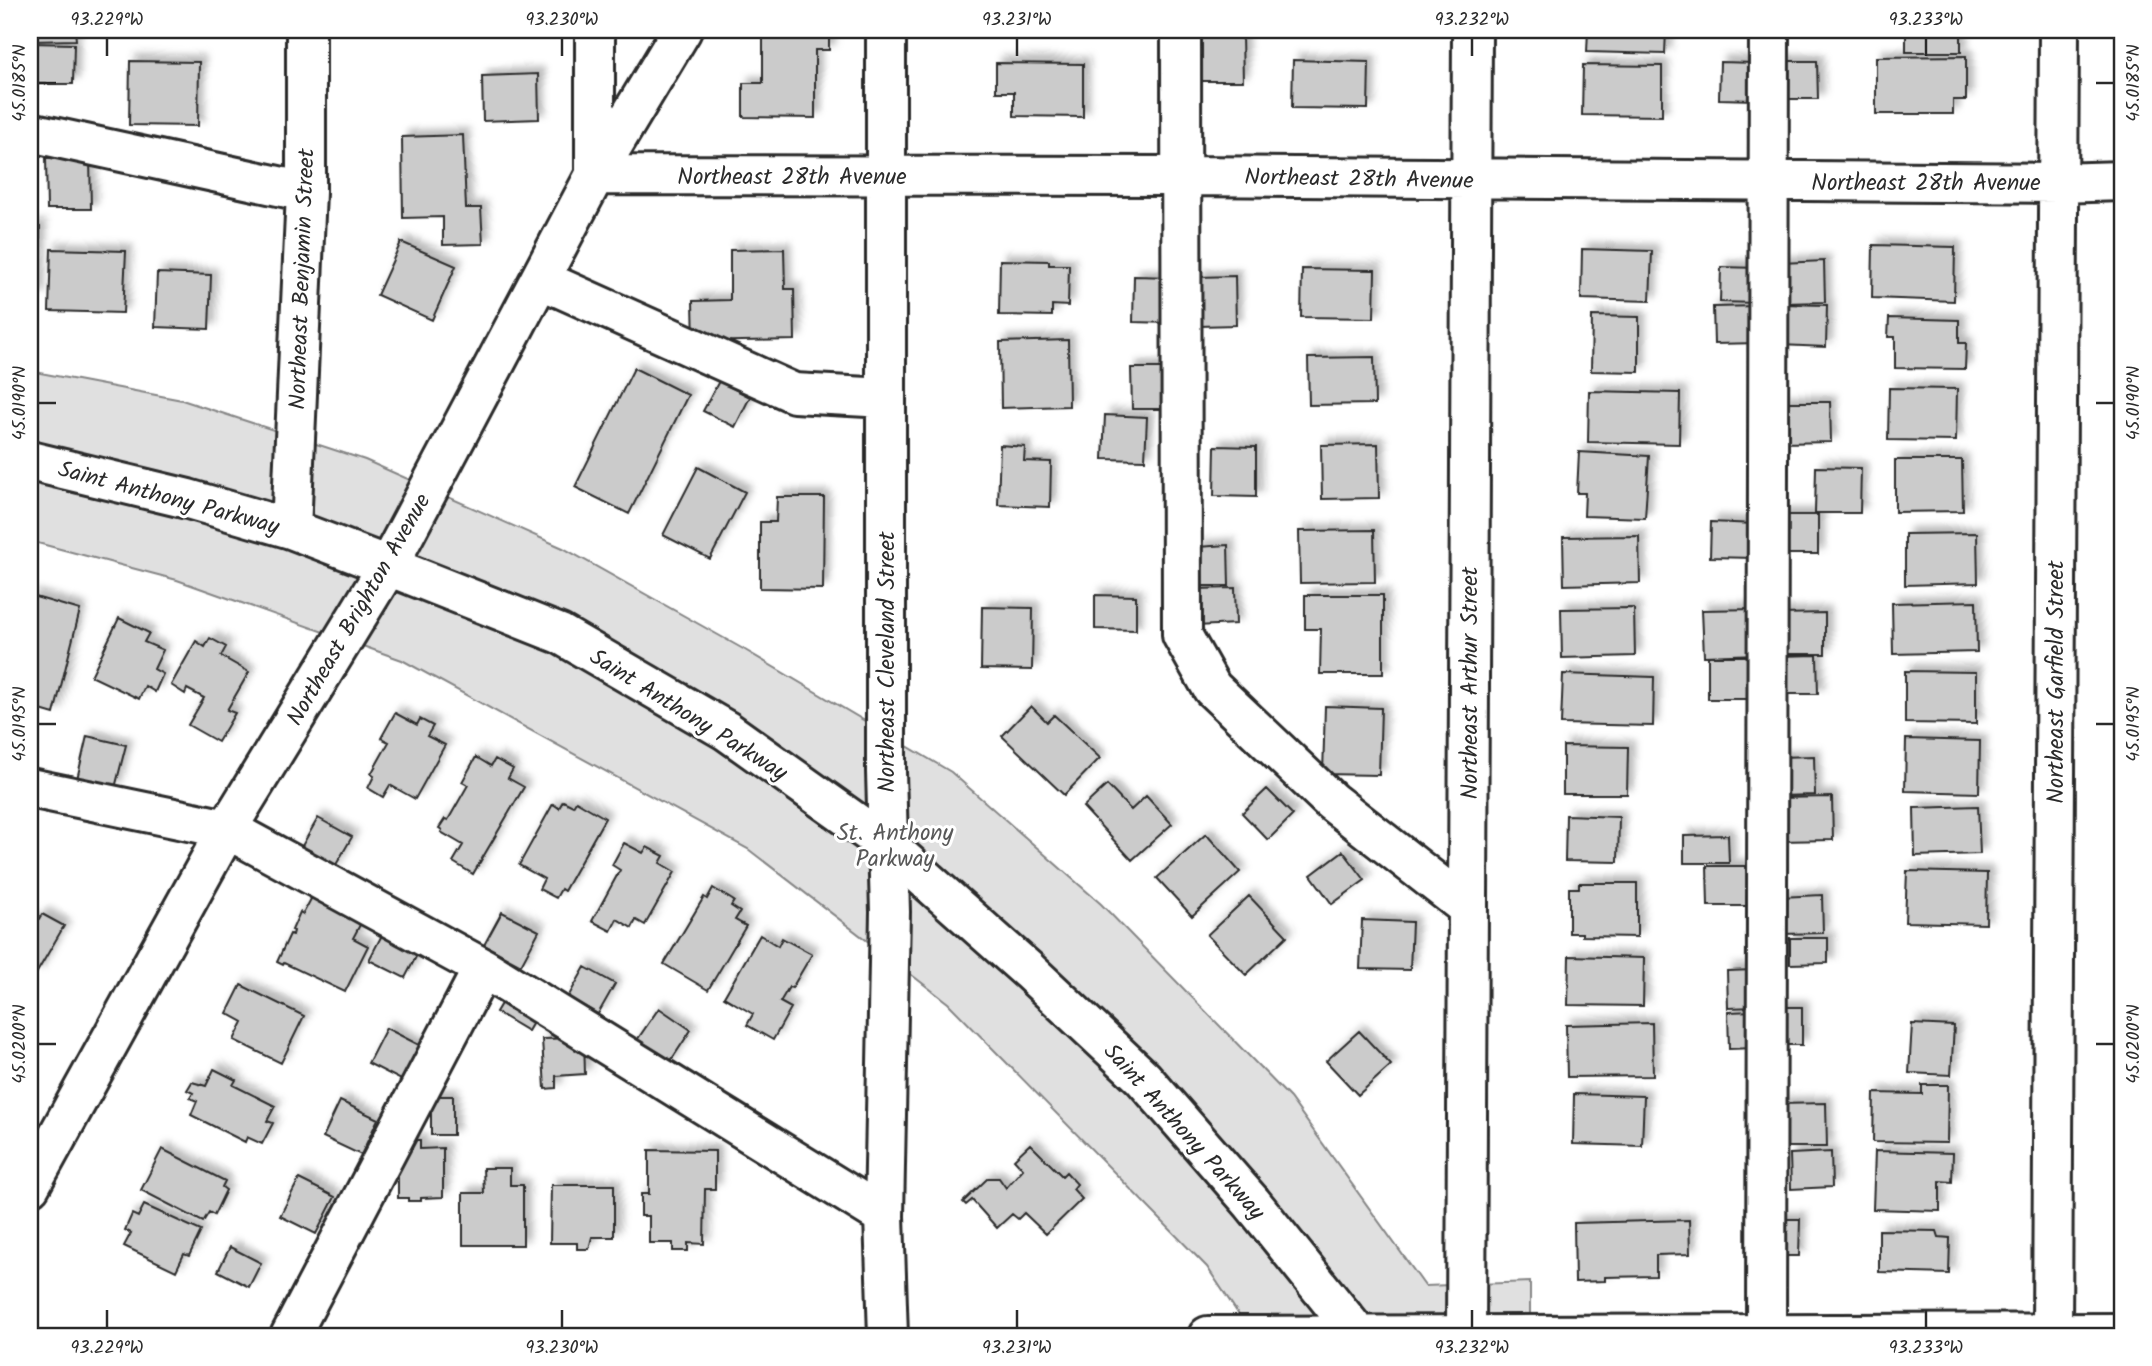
<svg xmlns="http://www.w3.org/2000/svg" width="2152" height="1366" font-family="Kalam,sans-serif">
<style>
.green{fill:#e0e0e0;stroke:#868686;stroke-width:2}
.building{fill:#cbcbcb;stroke:#2b2b2b;stroke-width:2;filter:url(#shadow)}
.lines{fill:none;stroke-linecap:round;stroke-linejoin:round}
.minor-casing{stroke:#2b2b2b;stroke-width:44}
.minor{stroke:#fff;stroke-width:38}
.ticks{fill:none;stroke:#2b2b2b;stroke-width:2.5}
.labels{text-anchor:middle;stroke-width:6;stroke-linejoin:round;paint-order:stroke}
.street-label{font-size:23px;fill:#2b2b2b;stroke:#fff}
.park-label{font-size:23px;fill:#585858;stroke:#fff}
.neatline{fill:none;stroke:#2b2b2b;stroke-width:2.5}
.ticks-label{font-size:18px;text-anchor:middle;fill:#2b2b2b}
</style>
<defs>
<filter id="shadow"><feDropShadow dx="6" dy="-6" stdDeviation="3.5" flood-color="#0004"/></filter>
</defs>
<rect width="100%" height="100%" fill="#fff"/>
<filter id="ink" filterUnits="userSpaceOnUse"><feTurbulence type="fractalNoise" baseFrequency=".0143" numOctaves="2"/><feDisplacementMap in="SourceGraphic" scale="14" xChannelSelector="R" yChannelSelector="G"/><feConvolveMatrix kernelMatrix="1 2 1 2 8 2 1 2 1" color-interpolation-filters="sRGB"/></filter>
<g filter="url(#ink)">
<path class="green" d="M 30,371 L 182,400 L 365,460 L 563,548 L 745,650 L 951,772 L 1101,904 L 1290,1098 L 1425,1286 L 1530,1282 L 1530,1336 L 1253,1336 L 1207,1267 L 948,1003 L 748,849 L 402,660 L 177,580 L 30,541 Z"/>
<path class="building" d="M 30,30 L 75,30 L 76,40 L 30,41 Z
M 128,30 L 199,30 L 199,32 L 128,33 Z
M 539,30 L 586,30 L 586,35 L 539,38 Z
M 763,30 L 829,30 L 829,50 L 815,50 L 815,118 L 743,117 L 743,83 L 763,83 Z
M 1129,30 L 1171,30 L 1171,36 L 1129,36 Z
M 1588,30 L 1666,30 L 1665,54 L 1587,52 Z
M 1906,30 L 1961,30 L 1961,52 L 1906,52 Z
M 1242,36 L 1243,81 L 1198,81 L 1197,38 Z
M 30,43 L 74,44 L 73,84 L 30,84 Z
M 1966,56 L 1966,100 L 1953,100 L 1953,114 L 1876,114 L 1876,57 Z
M 1293,60 L 1369,62 L 1368,109 L 1292,108 Z
M 130,61 L 199,62 L 198,126 L 129,125 Z
M 1780,61 L 1817,61 L 1818,99 L 1781,99 Z
M 1720,62 L 1756,63 L 1755,100 L 1719,99 Z
M 996,63 L 1083,64 L 1083,117 L 1014,116 L 1014,92 L 996,92 Z
M 1583,65 L 1662,66 L 1662,116 L 1582,115 Z
M 538,74 L 539,119 L 483,121 L 482,76 Z
M 463,135 L 466,208 L 481,208 L 483,244 L 443,245 L 443,217 L 403,218 L 402,137 Z
M 46,158 L 90,158 L 91,209 L 47,209 Z
M 30,227 L 40,227 L 38,298 L 30,298 Z
M 401,242 L 456,266 L 432,320 L 377,295 Z
M 1873,245 L 1955,247 L 1954,301 L 1872,298 Z
M 51,249 L 126,251 L 123,313 L 49,311 Z
M 784,249 L 785,289 L 794,289 L 795,340 L 694,342 L 693,301 L 730,300 L 730,250 Z
M 1582,249 L 1652,251 L 1650,301 L 1581,299 Z
M 1000,260 L 1049,261 L 1049,265 L 1069,265 L 1068,306 L 1052,305 L 1052,316 L 999,315 Z
M 1824,261 L 1825,302 L 1783,303 L 1781,263 Z
M 1721,267 L 1759,268 L 1758,303 L 1720,302 Z
M 1302,269 L 1375,270 L 1374,318 L 1301,317 Z
M 157,273 L 211,275 L 209,329 L 155,327 Z
M 1134,276 L 1172,277 L 1171,323 L 1133,322 Z
M 1235,276 L 1236,325 L 1199,326 L 1198,277 Z
M 1781,304 L 1827,305 L 1826,347 L 1780,345 Z
M 1759,306 L 1759,343 L 1714,344 L 1713,307 Z
M 1592,316 L 1639,317 L 1639,372 L 1591,371 Z
M 1889,318 L 1959,320 L 1959,343 L 1966,343 L 1965,369 L 1895,368 L 1895,337 L 1888,337 Z
M 1068,340 L 1069,406 L 1001,408 L 1000,342 Z
M 1374,357 L 1375,404 L 1309,405 L 1308,358 Z
M 634,368 L 688,395 L 629,514 L 575,487 Z
M 1131,368 L 1169,368 L 1169,409 L 1132,409 Z
M 719,381 L 750,397 L 735,427 L 703,411 Z
M 1889,388 L 1957,389 L 1956,441 L 1888,440 Z
M 1589,391 L 1680,393 L 1679,444 L 1588,442 Z
M 1781,402 L 1830,402 L 1831,442 L 1782,443 Z
M 1105,415 L 1147,417 L 1145,460 L 1103,459 Z
M 1378,444 L 1379,498 L 1322,499 L 1321,445 Z
M 1000,445 L 1025,447 L 1024,461 L 1051,462 L 1050,507 L 998,505 Z
M 1215,446 L 1256,447 L 1256,497 L 1214,496 Z
M 1579,452 L 1649,456 L 1645,518 L 1584,516 L 1585,493 L 1577,493 Z
M 1895,460 L 1962,460 L 1963,511 L 1895,512 Z
M 698,467 L 745,492 L 710,559 L 663,535 Z
M 1816,467 L 1861,468 L 1860,513 L 1815,513 Z
M 777,497 L 824,497 L 823,589 L 760,588 L 760,522 L 776,522 Z
M 1779,515 L 1818,515 L 1818,554 L 1779,554 Z
M 1711,522 L 1755,524 L 1754,558 L 1710,557 Z
M 1374,530 L 1375,582 L 1300,583 L 1299,531 Z
M 1977,533 L 1978,583 L 1905,585 L 1905,534 Z
M 1639,536 L 1640,583 L 1564,585 L 1563,537 Z
M 1228,545 L 1229,586 L 1198,586 L 1197,547 Z
M 1235,588 L 1236,624 L 1196,626 L 1195,589 Z
M 1095,595 L 1136,596 L 1136,630 L 1095,629 Z
M 1305,595 L 1383,595 L 1383,674 L 1320,674 L 1321,629 L 1305,629 Z
M 32,596 L 80,610 L 54,714 L 30,707 L 30,604 Z
M 1976,601 L 1977,652 L 1893,654 L 1892,603 Z
M 982,607 L 1033,608 L 1032,670 L 981,669 Z
M 1634,608 L 1635,656 L 1562,658 L 1561,609 Z
M 1757,609 L 1758,654 L 1704,656 L 1702,610 Z
M 1825,613 L 1825,654 L 1779,654 L 1779,614 Z
M 119,618 L 149,633 L 144,642 L 163,650 L 154,669 L 163,674 L 155,692 L 145,686 L 139,699 L 91,676 Z
M 210,638 L 226,647 L 221,656 L 249,672 L 227,710 L 235,713 L 218,742 L 188,725 L 204,698 L 187,689 L 185,694 L 171,685 L 196,641 L 205,647 Z
M 1817,655 L 1818,694 L 1780,694 L 1779,656 Z
M 1708,656 L 1756,656 L 1756,699 L 1708,699 Z
M 1905,671 L 1976,672 L 1976,724 L 1905,723 Z
M 1563,674 L 1654,677 L 1653,726 L 1561,724 Z
M 1031,706 L 1047,722 L 1054,715 L 1100,758 L 1064,795 L 1002,736 Z
M 1325,706 L 1381,708 L 1379,775 L 1323,774 Z
M 395,713 L 417,725 L 420,719 L 433,726 L 427,736 L 445,745 L 415,799 L 390,785 L 383,797 L 368,788 L 374,776 L 371,774 L 389,742 L 381,738 Z
M 87,736 L 126,745 L 115,788 L 77,779 Z
M 1906,739 L 1980,741 L 1979,793 L 1905,791 Z
M 1563,746 L 1628,747 L 1627,794 L 1563,794 Z
M 1814,756 L 1815,795 L 1779,796 L 1779,757 Z
M 476,757 L 491,766 L 495,759 L 513,769 L 508,778 L 524,787 L 473,874 L 453,862 L 463,845 L 441,832 L 442,830 L 439,828 L 445,819 L 448,820 L 468,785 L 462,782 Z
M 1107,785 L 1131,810 L 1146,796 L 1172,824 L 1132,860 L 1083,807 Z
M 1267,789 L 1293,815 L 1268,840 L 1242,813 Z
M 1832,797 L 1833,840 L 1779,841 L 1778,798 Z
M 563,801 L 573,806 L 576,801 L 605,818 L 564,891 L 561,889 L 556,898 L 539,889 L 544,879 L 519,865 L 553,804 L 559,808 Z
M 1978,806 L 1980,854 L 1915,856 L 1914,808 Z
M 1566,815 L 1619,817 L 1618,862 L 1565,861 Z
M 318,818 L 352,837 L 333,870 L 299,851 Z
M 1206,834 L 1240,872 L 1192,916 L 1157,878 Z
M 1728,835 L 1729,863 L 1684,863 L 1684,836 Z
M 624,843 L 643,853 L 647,847 L 664,856 L 660,863 L 675,872 L 645,925 L 636,920 L 632,928 L 617,919 L 611,931 L 592,921 L 620,870 L 612,865 Z
M 1343,851 L 1365,880 L 1332,904 L 1311,875 Z
M 1707,866 L 1758,866 L 1759,906 L 1708,906 Z
M 1907,871 L 1987,873 L 1986,924 L 1905,922 Z
M 1579,883 L 1637,883 L 1637,937 L 1582,936 L 1582,933 L 1569,933 L 1569,888 L 1579,888 Z
M 713,888 L 734,901 L 731,906 L 740,912 L 735,920 L 746,926 L 708,990 L 664,964 L 704,897 L 707,899 Z
M 1822,895 L 1823,933 L 1781,934 L 1780,897 Z
M 1249,896 L 1287,936 L 1246,975 L 1207,935 Z
M 312,897 L 362,921 L 353,938 L 368,946 L 345,992 L 284,963 L 283,965 L 277,962 L 290,934 L 293,935 L 294,931 L 292,930 L 300,912 L 303,914 Z
M 502,912 L 539,931 L 521,965 L 484,945 Z
M 42,914 L 64,926 L 36,974 L 30,970 L 30,918 L 37,922 Z
M 1362,920 L 1412,922 L 1410,970 L 1360,969 Z
M 383,933 L 419,951 L 405,978 L 369,960 Z
M 760,935 L 778,946 L 782,938 L 812,954 L 792,988 L 789,987 L 780,1002 L 791,1008 L 773,1040 L 747,1025 L 753,1014 L 724,997 Z
M 1790,938 L 1828,938 L 1828,963 L 1790,964 Z
M 1569,956 L 1644,958 L 1643,1006 L 1568,1005 Z
M 585,967 L 615,984 L 598,1014 L 568,997 Z
M 1754,970 L 1755,1007 L 1728,1008 L 1727,971 Z
M 241,985 L 304,1016 L 281,1063 L 234,1040 L 243,1022 L 227,1013 Z
M 508,992 L 539,1012 L 528,1031 L 496,1012 Z
M 1777,1007 L 1802,1007 L 1802,1045 L 1777,1045 Z
M 659,1008 L 691,1030 L 668,1065 L 635,1043 Z
M 1754,1011 L 1754,1048 L 1729,1049 L 1728,1012 Z
M 1652,1023 L 1653,1076 L 1567,1077 L 1566,1025 Z
M 1912,1024 L 1954,1026 L 1951,1075 L 1909,1073 Z
M 386,1028 L 425,1048 L 407,1083 L 368,1063 Z
M 1359,1031 L 1391,1065 L 1358,1095 L 1326,1061 Z
M 584,1038 L 585,1074 L 556,1076 L 556,1088 L 545,1089 L 542,1039 Z
M 214,1069 L 236,1080 L 233,1085 L 275,1106 L 267,1121 L 273,1123 L 262,1144 L 247,1137 L 245,1142 L 191,1115 L 197,1101 L 190,1098 L 193,1093 L 187,1090 L 192,1082 L 206,1086 Z
M 1922,1085 L 1948,1085 L 1947,1143 L 1873,1142 L 1874,1093 L 1922,1094 Z
M 1574,1094 L 1644,1096 L 1642,1146 L 1573,1144 Z
M 431,1096 L 453,1096 L 453,1135 L 431,1135 Z
M 340,1101 L 378,1119 L 361,1155 L 323,1137 Z
M 1826,1103 L 1827,1147 L 1780,1147 L 1779,1104 Z
M 405,1140 L 420,1140 L 420,1149 L 443,1148 L 443,1197 L 421,1198 L 421,1201 L 408,1201 L 408,1198 L 398,1198 L 398,1149 Z
M 1030,1144 L 1062,1176 L 1066,1172 L 1077,1184 L 1073,1189 L 1082,1199 L 1046,1234 L 1024,1213 L 1018,1219 L 1012,1214 L 997,1228 L 972,1200 L 966,1205 L 963,1202 L 988,1178 L 999,1178 L 1006,1188 L 1023,1169 L 1014,1159 Z
M 162,1149 L 225,1181 L 222,1187 L 226,1190 L 214,1215 L 209,1212 L 203,1222 L 141,1190 Z
M 649,1150 L 715,1151 L 715,1189 L 705,1189 L 704,1244 L 688,1243 L 688,1251 L 673,1251 L 673,1243 L 649,1243 L 649,1216 L 641,1216 L 641,1194 L 649,1194 Z
M 1875,1151 L 1953,1153 L 1952,1182 L 1940,1181 L 1940,1211 L 1873,1209 Z
M 1831,1152 L 1832,1187 L 1791,1189 L 1790,1154 Z
M 483,1168 L 510,1168 L 510,1185 L 523,1185 L 523,1245 L 463,1245 L 463,1193 L 484,1193 Z
M 299,1179 L 335,1197 L 316,1234 L 280,1216 Z
M 551,1185 L 614,1185 L 614,1237 L 592,1237 L 589,1249 L 577,1249 L 577,1243 L 550,1243 Z
M 144,1205 L 201,1231 L 189,1256 L 184,1254 L 176,1271 L 124,1246 L 131,1233 L 125,1230 L 132,1214 L 138,1217 Z
M 1776,1219 L 1800,1219 L 1799,1256 L 1775,1256 Z
M 1689,1220 L 1690,1254 L 1656,1255 L 1656,1276 L 1605,1277 L 1605,1281 L 1575,1282 L 1574,1223 Z
M 1879,1230 L 1937,1231 L 1939,1237 L 1950,1238 L 1949,1274 L 1879,1272 Z
M 230,1247 L 261,1263 L 249,1287 L 218,1271 Z"/>
<g class="lines">
<g class="minor-casing">
<path id="minor" d="M 595,30 L 595,175 L 1180,176 L 2058,183 L 2122,181
M 886,30 L 886,772 L 890,912 L 884,1216 L 888,1336
M 1181,30 L 1182,635 L 1212,688 L 1331,801 L 1468,908
M 30,132 L 306,192
M 540,279 L 794,393 L 886,398
M 30,461 L 188,499 L 291,529 L 388,566 L 560,634 L 727,731 L 887,845 L 1029,971 L 1143,1078 L 1252,1203 L 1359,1336
M 291,529 L 306,192 L 306,30
M 30,788 L 227,829 L 483,968 L 884,1216
M 30,1186 L 227,829 L 388,566 L 595,175 L 682,30
M 2052,1333 L 2059,30
M 1466,1335 L 1472,30
M 290,1336 L 483,968
M 1208,1336 L 2122,1333
M 1766,1336 L 1769,30"/>
</g>
<use href="#minor" class="minor"/>
</g>
</g>
<path class="ticks" d="M 107,38 L 107,56M 562,38 L 562,56M 1017,38 L 1017,56M 1472,38 L 1472,56M 1926,38 L 1926,56M 38,83 L 56,83M 2096,83 L 2114,83M 38,403 L 56,403M 2096,403 L 2114,403M 38,724 L 56,724M 2096,724 L 2114,724M 38,1044 L 56,1044M 2096,1044 L 2114,1044M 107,1310 L 107,1328M 562,1310 L 562,1328M 1017,1310 L 1017,1328M 1472,1310 L 1472,1328M 1926,1310 L 1926,1328"/>
<g class="labels">
<g class="street-label">
<text x="792" y="184">Northeast 28th Avenue</text>
<text transform="translate(1359 178) rotate(1)" y="8">Northeast 28th Avenue</text>
<text x="1926" y="190">Northeast 28th Avenue</text>
<text transform="translate(301 279) rotate(-88)" y="8">Northeast Benjamin Street</text>
<text transform="translate(169 497) rotate(15)" y="8">Saint Anthony Parkway</text>
<text transform="translate(358 609) rotate(-60)" y="8">Northeast Brighton Avenue</text>
<text transform="translate(886 662) rotate(-90)" y="8">Northeast Cleveland Street</text>
<text transform="translate(2055 682) rotate(-90)" y="8">Northeast Garfield Street</text>
<text transform="translate(1469 683) rotate(-90)" y="8">Northeast Arthur Street</text>
<text transform="translate(689 714) rotate(32)" y="8">Saint Anthony Parkway</text>
<text transform="translate(1185 1131) rotate(48)" y="8">Saint Anthony Parkway</text>
</g>
<g class="park-label">
<text x="895" y="840">St. Anthony<tspan x="895" dy="26">Parkway</tspan></text>
</g>
</g>
<rect width="2152" height="1366" fill="none" stroke="#fff" stroke-width="77"/>
<rect x="38" y="38" width="2076" height="1290" class="neatline"/>
<g class="ticks-label">
<text x="107" y="25">93.229°W</text>
<text x="562" y="25">93.230°W</text>
<text x="1017" y="25">93.231°W</text>
<text x="1472" y="25">93.232°W</text>
<text x="1926" y="25">93.233°W</text>
<text transform="translate(2133 83) rotate(-90)" y="6">45.0185°N</text>
<text transform="translate(19 83) rotate(-90)" y="6">45.0185°N</text>
<text transform="translate(2133 403) rotate(-90)" y="6">45.0190°N</text>
<text transform="translate(19 403) rotate(-90)" y="6">45.0190°N</text>
<text transform="translate(2133 724) rotate(-90)" y="6">45.0195°N</text>
<text transform="translate(19 724) rotate(-90)" y="6">45.0195°N</text>
<text transform="translate(2133 1044) rotate(-90)" y="6">45.0200°N</text>
<text transform="translate(19 1044) rotate(-90)" y="6">45.0200°N</text>
<text x="107" y="1353">93.229°W</text>
<text x="562" y="1353">93.230°W</text>
<text x="1017" y="1353">93.231°W</text>
<text x="1472" y="1353">93.232°W</text>
<text x="1926" y="1353">93.233°W</text>
</g>
</svg>
